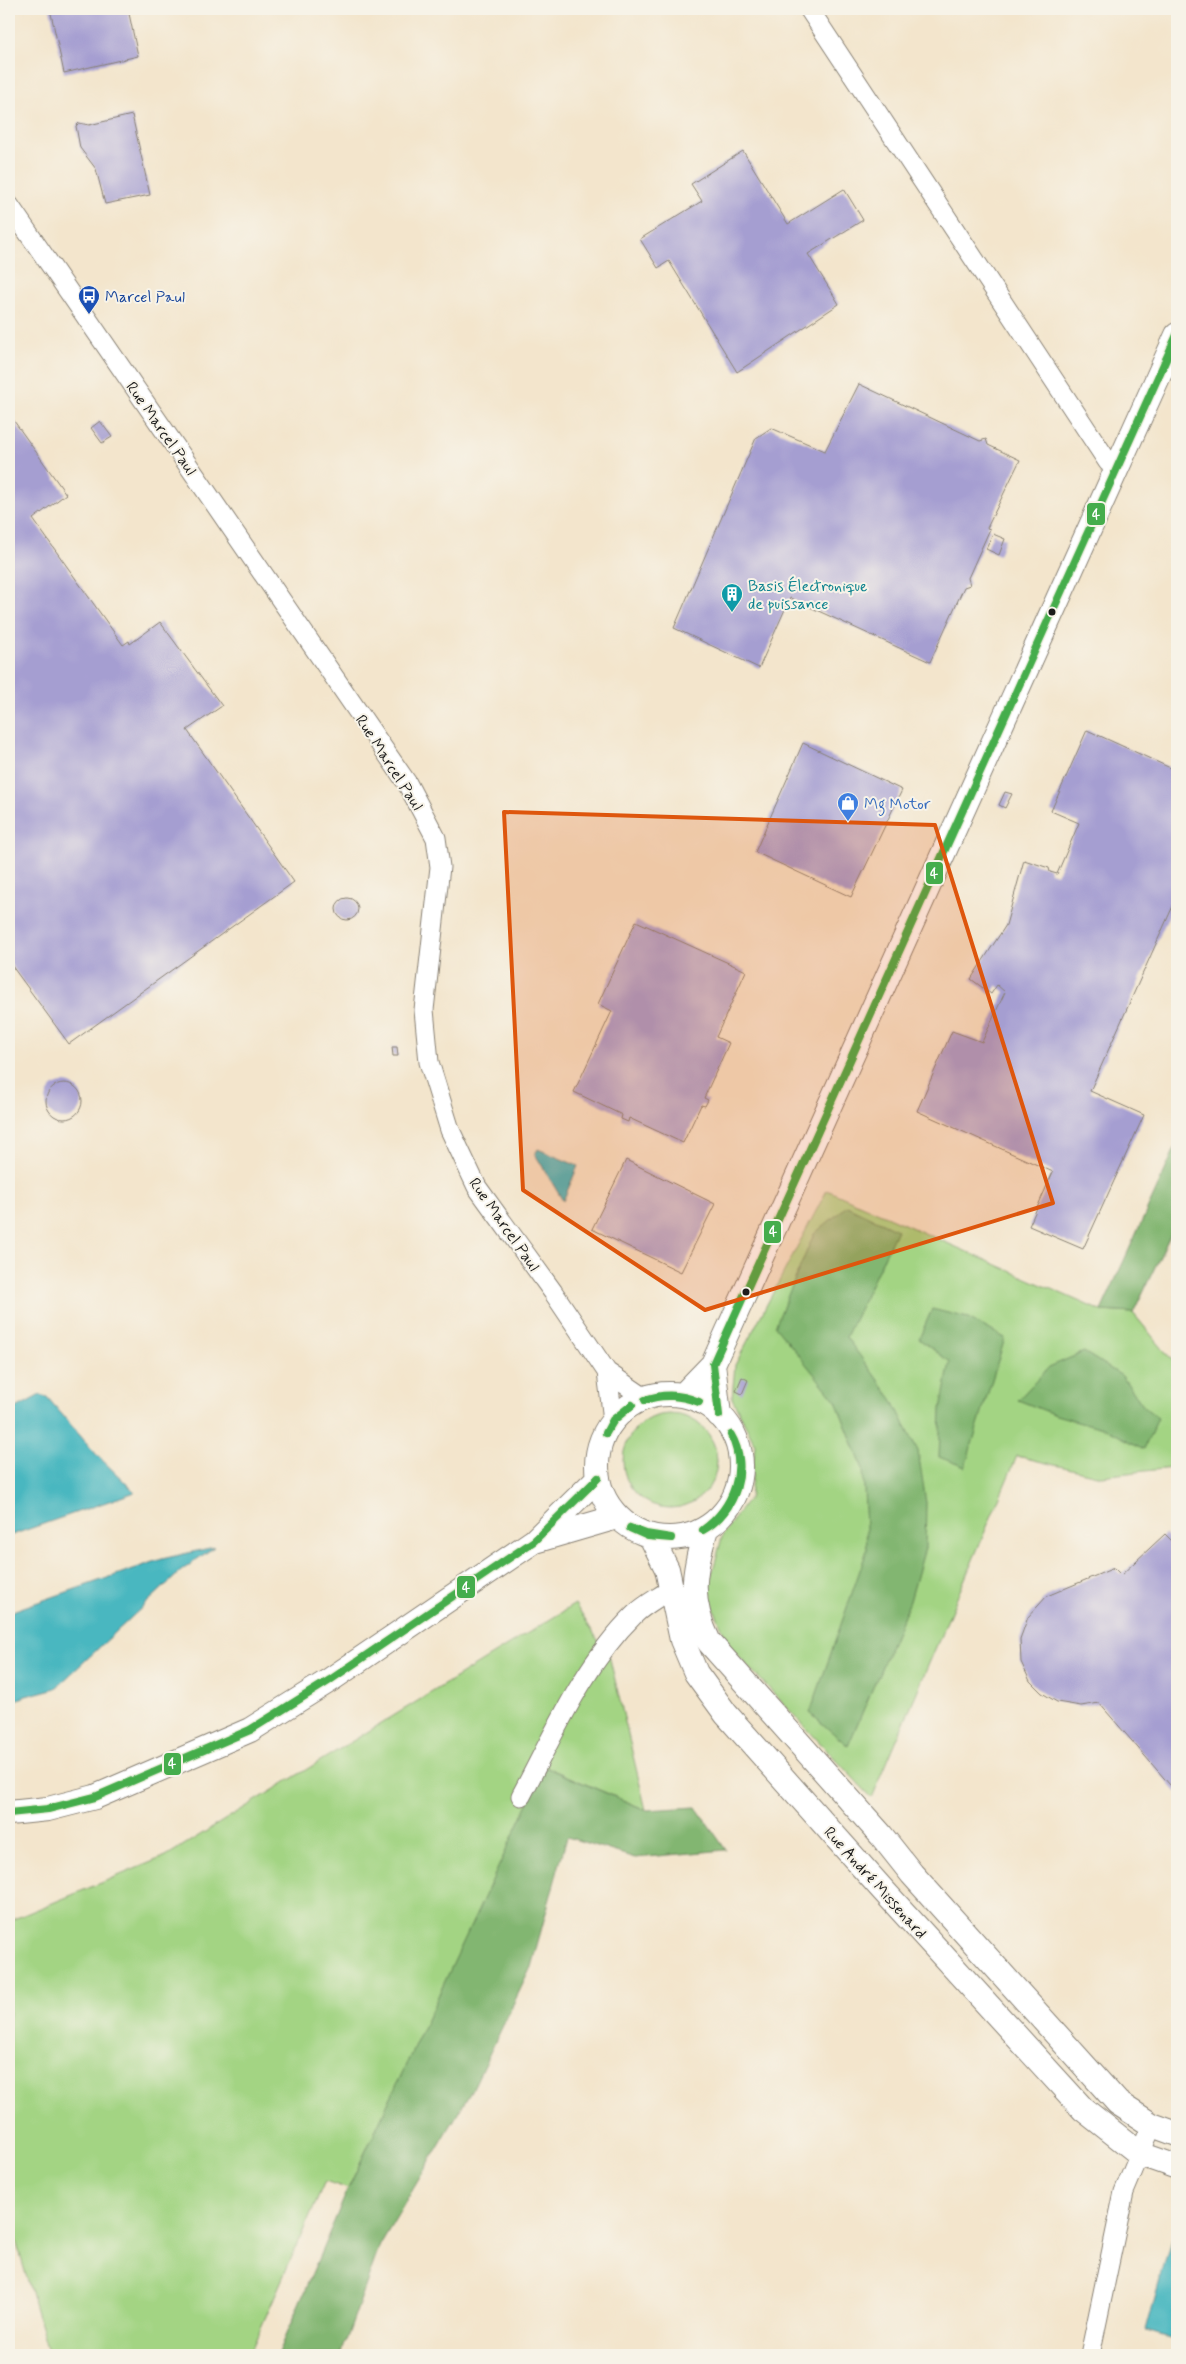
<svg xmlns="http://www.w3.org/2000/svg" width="1186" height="2364" font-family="Mynerve,sans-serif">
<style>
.green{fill:#a3d483;stroke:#607850}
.forest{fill:#82b671;stroke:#4f6946}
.water{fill:#48b7c0;stroke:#326a6e}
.building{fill:#a59ed1}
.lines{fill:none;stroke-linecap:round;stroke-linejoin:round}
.minor-casing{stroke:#888074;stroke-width:21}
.tertiary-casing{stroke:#888074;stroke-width:26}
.minor{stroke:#fff;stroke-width:19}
.tertiary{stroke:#fff;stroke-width:24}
.bus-1-casing{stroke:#f7f3e8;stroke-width:11}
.bus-1{stroke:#45ad4c;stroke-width:8}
.marked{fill:#de560d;fill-opacity:0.2;stroke:#de560d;stroke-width:4;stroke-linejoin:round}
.bus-dot{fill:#1c1c1c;stroke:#f7f3e8;stroke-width:2}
.labels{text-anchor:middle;stroke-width:4;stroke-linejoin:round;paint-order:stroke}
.transit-label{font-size:16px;fill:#164399;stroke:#f7f3e8;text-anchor:start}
.street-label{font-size:16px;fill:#1c1c1c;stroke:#f7f3e8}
.culture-label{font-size:16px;fill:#0d838f;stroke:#f7f3e8;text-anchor:start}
.shop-label{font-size:16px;fill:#366cbe;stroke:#f7f3e8;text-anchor:start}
.line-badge{stroke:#f7f3e8;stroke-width:2}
.badge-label{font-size:14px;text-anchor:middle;font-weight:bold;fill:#fff}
</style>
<rect width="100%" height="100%" fill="#f7f3e8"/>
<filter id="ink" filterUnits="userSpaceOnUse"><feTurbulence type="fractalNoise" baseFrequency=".02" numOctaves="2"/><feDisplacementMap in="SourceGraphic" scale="10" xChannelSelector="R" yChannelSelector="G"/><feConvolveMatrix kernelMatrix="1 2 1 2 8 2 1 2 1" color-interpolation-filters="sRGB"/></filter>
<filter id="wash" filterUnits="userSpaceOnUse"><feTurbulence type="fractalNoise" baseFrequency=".0096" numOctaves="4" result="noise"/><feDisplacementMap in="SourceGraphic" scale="20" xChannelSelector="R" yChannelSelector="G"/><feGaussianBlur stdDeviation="1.12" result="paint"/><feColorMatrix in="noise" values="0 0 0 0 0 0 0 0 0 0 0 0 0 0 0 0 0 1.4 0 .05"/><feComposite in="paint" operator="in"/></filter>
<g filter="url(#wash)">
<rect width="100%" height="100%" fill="#f3e5cc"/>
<path class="green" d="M 827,1190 L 1101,1311 L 1133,1313 L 1177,1366 L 1177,1469 L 1172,1468 L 1101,1476 L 1017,1456 L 872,1798 L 729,1646 L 707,1591 L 723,1534 L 750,1497 L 755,1444 L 732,1398 L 735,1365 Z
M623 1461a47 47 0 1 1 94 0a47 47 0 1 1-94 0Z
M 575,1604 L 610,1659 L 646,1810 L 546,1767 L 348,2189 L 325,2181 L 249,2355 L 49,2355 L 9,2216 L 9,1921 L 166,1856 Z"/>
<path class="forest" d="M 1177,1144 L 1177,1221 L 1133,1313 L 1101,1311 Z
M 847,1206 L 897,1230 L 846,1337 L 892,1399 L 918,1451 L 926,1503 L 925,1548 L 910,1601 L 848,1746 L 810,1713 L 867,1550 L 863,1469 L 836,1401 L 775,1326 L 814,1234 Z
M 932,1309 L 968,1318 L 1005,1338 L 965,1467 L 939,1457 L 941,1409 L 950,1362 L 919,1339 Z
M 1084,1352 L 1122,1376 L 1144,1407 L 1158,1418 L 1144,1449 L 1106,1429 L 1056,1415 L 1018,1400 L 1049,1367 Z
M 545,1767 L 646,1810 L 696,1807 L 726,1850 L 635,1858 L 567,1837 L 531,1967 L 473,2088 L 380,2245 L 341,2355 L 277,2355 L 348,2189 Z"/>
<path class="water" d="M 538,1149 L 578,1166 L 563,1201 L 535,1154 Z
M 40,1395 L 47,1397 L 96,1454 L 135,1492 L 9,1536 L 9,1412 Z
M 214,1547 L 181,1571 L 56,1688 L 26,1696 L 9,1703 L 9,1614 L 15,1610 L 162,1559 Z
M 1171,2239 L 1177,2241 L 1177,2340 L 1146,2331 Z"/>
<g id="blocks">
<path class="building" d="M 50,9 L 128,9 L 138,56 L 64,73 Z
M 132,115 L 150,195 L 105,204 L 96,169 L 80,148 L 76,126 L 79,123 L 89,125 Z
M 743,151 L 788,224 L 844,189 L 863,220 L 808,254 L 839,304 L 737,372 L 669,261 L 658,268 L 640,239 L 702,201 L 691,184 Z
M 859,384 L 980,441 L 986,439 L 988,445 L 1020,460 L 987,528 L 990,529 L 968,578 L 970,585 L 964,587 L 930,662 L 790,598 L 759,668 L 674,628 L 756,438 L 771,428 L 825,451 Z
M 9,414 L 66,494 L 33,519 L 123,645 L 129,641 L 130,644 L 160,622 L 222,706 L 187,730 L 294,882 L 69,1044 L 9,962 Z
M 100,421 L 112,437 L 102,443 L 91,428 Z
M 993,534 L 1005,539 L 999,555 L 986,549 Z
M 1087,730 L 1177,771 L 1177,897 L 1090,1091 L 1144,1115 L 1083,1249 L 1029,1226 L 1053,1172 L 917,1111 L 952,1031 L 982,1042 L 1005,992 L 997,985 L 991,994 L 971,979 L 1006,925 L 1024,860 L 1049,868 L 1050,872 L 1057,874 L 1079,823 L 1051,811 Z
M 803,743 L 902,790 L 851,897 L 755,852 Z
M 1005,792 L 1012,794 L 1005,808 L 999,805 Z
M336 909a11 11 0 1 1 22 0a11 11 0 1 1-22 0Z
M 636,921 L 746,971 L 716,1037 L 729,1043 L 704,1098 L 708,1100 L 705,1106 L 701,1105 L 683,1143 L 629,1118 L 628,1122 L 621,1119 L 622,1115 L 574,1092 L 612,1011 L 598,1004 Z
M 392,1047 L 397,1047 L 398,1056 L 393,1056 Z
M46 1101a18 18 0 1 1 36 0a18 18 0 1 1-36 0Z
M 626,1160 L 715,1204 L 681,1272 L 592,1229 Z
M 742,1377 L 748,1380 L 742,1394 L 736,1391 Z
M 1165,1534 L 1177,1546 L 1177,1793 L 1099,1703 L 1081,1706 L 1057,1702 L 1042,1693 L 1030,1681 L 1021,1662 L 1020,1639 L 1028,1617 L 1047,1596 L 1114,1568 L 1121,1575 Z"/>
</g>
</g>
<g filter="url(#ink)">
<use href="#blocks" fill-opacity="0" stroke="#888074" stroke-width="1"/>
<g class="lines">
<g class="minor-casing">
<path id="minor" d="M 809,9 L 1108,462 L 1117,469
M 9,205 L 407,783 L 436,838 L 440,867 L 424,1010 L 429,1062 L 450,1130 L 477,1187 L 553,1292 L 607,1372 L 645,1398
M 607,1372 L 613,1420
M 521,1796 C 554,1734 584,1664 634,1615 C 645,1604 660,1597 672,1588
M 1090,2355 L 1124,2192 L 1152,2125"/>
</g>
<g class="tertiary-casing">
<path id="tertiary" d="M 713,1364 L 719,1415
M597 1466a72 72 0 1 1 144 0a72 72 0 1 1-144 0Z
M 683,1395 L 713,1364 L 1177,335
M 706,1529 C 693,1572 688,1600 709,1642 L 881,1835 L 912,1874 L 1118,2103 L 1152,2125 L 1177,2134
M 651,1537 L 667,1569 L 682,1640 L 696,1673 L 726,1714 L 882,1889 L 1083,2109 L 1140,2154 L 1177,2167
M 538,1540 L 617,1517
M 9,1813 L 48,1809 L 95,1797 L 250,1730 L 330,1680 L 534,1541 L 598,1478"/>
</g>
<use href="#minor" class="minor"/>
<use href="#tertiary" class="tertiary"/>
<g class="bus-1-casing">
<path id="bus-1" d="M 645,1400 C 664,1393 681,1394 699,1402
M 645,1400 C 664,1393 681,1396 699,1402
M 719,1415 L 713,1364 L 1177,335
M 606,1433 L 613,1420 L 632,1405
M 606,1433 L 614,1420 L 632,1405
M 630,1528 L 646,1534 L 671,1538
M 630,1528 L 648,1536 L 671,1538
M 703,1530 C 734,1508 748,1469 731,1435
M 703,1530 C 736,1512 750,1467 731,1435
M 9,1813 L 48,1809 L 95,1797 L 250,1730 L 330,1680 L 534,1541 L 598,1478"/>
</g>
<use href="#bus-1" class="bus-1"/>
</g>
</g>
<path class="marked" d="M 504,812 L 935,825 L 1053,1203 L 705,1310 L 523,1190 Z"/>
<defs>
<g id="bus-pin" transform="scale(1.125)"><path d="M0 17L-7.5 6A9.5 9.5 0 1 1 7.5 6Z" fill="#1a4fb4" stroke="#f7f3e8"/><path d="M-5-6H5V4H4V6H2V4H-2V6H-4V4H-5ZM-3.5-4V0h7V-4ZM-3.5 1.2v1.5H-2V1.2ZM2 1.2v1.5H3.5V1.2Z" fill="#fff"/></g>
<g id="building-pin" transform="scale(1.125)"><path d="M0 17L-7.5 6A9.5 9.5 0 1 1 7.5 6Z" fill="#0f9aa8" stroke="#f7f3e8"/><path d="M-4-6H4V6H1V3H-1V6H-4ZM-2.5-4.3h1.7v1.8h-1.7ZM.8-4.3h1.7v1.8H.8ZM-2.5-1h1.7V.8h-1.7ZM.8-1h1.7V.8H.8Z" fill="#fff"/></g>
<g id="shop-pin" transform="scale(1.125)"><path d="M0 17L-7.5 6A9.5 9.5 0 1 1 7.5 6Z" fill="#3f7fe0" stroke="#f7f3e8"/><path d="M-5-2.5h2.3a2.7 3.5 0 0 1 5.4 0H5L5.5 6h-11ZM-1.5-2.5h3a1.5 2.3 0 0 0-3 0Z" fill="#fff"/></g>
</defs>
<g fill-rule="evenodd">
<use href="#bus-pin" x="89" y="296"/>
<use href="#building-pin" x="732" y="594"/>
<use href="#shop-pin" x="848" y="803"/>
</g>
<g class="bus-dot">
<circle cx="1052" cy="612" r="4.5"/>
<circle cx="746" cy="1292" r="4.5"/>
</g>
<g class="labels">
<g class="transit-label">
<text x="105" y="302">Marcel Paul</text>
</g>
<g class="street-label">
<text transform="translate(162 428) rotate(55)" y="6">Rue Marcel Paul</text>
<text transform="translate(390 762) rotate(57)" y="6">Rue Marcel Paul</text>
<text transform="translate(505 1224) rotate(55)" y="6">Rue Marcel Paul</text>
<text transform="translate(876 1882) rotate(48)" y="6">Rue André Missenard</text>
</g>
<g class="culture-label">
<text x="748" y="591">Basis Électronique<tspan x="748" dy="18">de puissance</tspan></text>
</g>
<g class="shop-label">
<text x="864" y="809">Mg Motor</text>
</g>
</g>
<g class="line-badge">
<rect x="1086" y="502" width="20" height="24" rx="5" fill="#45ad4c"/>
<rect x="925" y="861" width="19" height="24" rx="5" fill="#45ad4c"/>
<rect x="763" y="1220" width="19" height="24" rx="5" fill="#45ad4c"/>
<rect x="456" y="1575" width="20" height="24" rx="5" fill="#45ad4c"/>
<rect x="163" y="1752" width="19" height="24" rx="5" fill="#45ad4c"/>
</g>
<g class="badge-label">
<text x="1096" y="519">4</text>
<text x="934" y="878">4</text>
<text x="773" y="1236">4</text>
<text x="466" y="1592">4</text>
<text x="172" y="1768">4</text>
</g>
<rect width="1186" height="2364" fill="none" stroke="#f7f3e8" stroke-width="30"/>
</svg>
